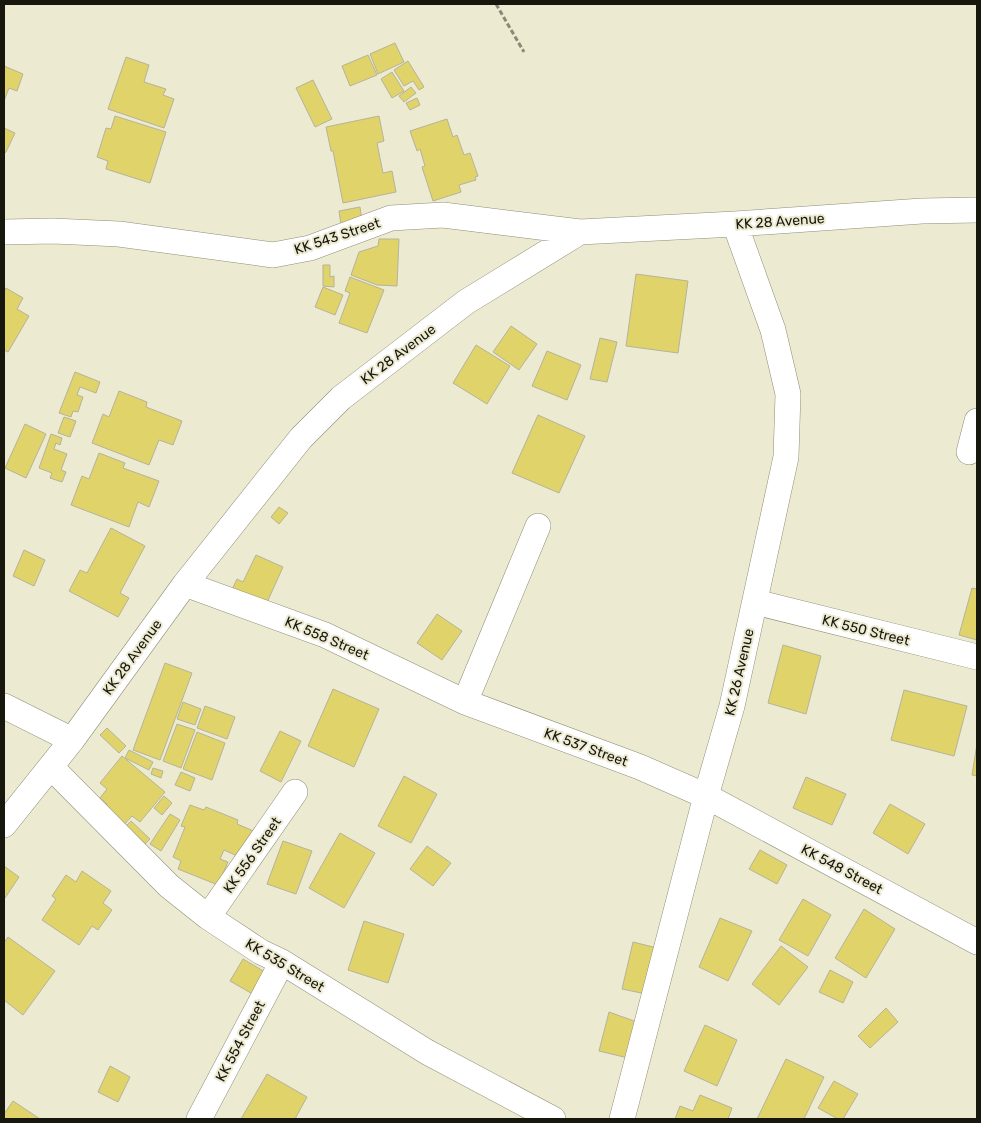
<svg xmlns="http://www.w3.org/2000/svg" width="981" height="1123" font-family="Rubik,sans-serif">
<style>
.building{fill:#e0d369;stroke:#b5b39b}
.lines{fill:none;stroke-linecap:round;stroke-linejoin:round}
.minor-casing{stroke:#908e77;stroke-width:26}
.path{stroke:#8a8977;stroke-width:3;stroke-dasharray:5 2.5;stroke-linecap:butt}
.minor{stroke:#fff;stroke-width:25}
.labels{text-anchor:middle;stroke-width:4;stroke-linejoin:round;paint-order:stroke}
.street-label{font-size:14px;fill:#18170e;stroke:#ecead1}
</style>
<rect width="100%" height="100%" fill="#ecead1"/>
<path class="building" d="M 395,43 L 404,62 L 378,74 L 370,54 Z
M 368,55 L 377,75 L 350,86 L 342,66 Z
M 126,57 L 149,65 L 144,82 L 166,89 L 163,95 L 174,99 L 164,128 L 108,109 Z
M 408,61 L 424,87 L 419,90 L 413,81 L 404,86 L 394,70 Z
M 4,66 L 23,74 L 17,91 L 9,88 L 4,101 Z
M 392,72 L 404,91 L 392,98 L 381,79 Z
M 313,80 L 332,119 L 315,127 L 296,88 Z
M 411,87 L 416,93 L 404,102 L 399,96 Z
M 417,98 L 420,105 L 410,110 L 406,103 Z
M 115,116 L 166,132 L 150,183 L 106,169 L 108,161 L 97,157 L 106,128 L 111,129 Z
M 379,116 L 384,141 L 377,143 L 383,173 L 392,171 L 396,192 L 343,203 L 333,151 L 331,151 L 326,127 Z
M 447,119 L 453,137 L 457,135 L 464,155 L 470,153 L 478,176 L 475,177 L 476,180 L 459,185 L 461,192 L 433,201 L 422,167 L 425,166 L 420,149 L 417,151 L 410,131 Z
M 4,128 L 15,133 L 6,152 L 4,154 Z
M 360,207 L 362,221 L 341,225 L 339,211 Z
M 379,239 L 399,239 L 397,286 L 377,285 L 351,275 L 359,252 L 378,246 Z
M 323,265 L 330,265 L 330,277 L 334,276 L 334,287 L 323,286 Z
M 636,274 L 688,281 L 678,353 L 626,346 Z
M 350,277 L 384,290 L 367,333 L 339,323 L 350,293 L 345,291 Z
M 323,287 L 343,295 L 335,315 L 315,307 Z
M 6,288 L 23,298 L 17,309 L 29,316 L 8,352 L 4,350 L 4,292 Z
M 511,326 L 537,344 L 519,370 L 493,352 Z
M 600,338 L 617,342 L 607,382 L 590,379 Z
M 476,345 L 510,366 L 487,404 L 453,383 Z
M 547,351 L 581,365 L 567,400 L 532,386 Z
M 75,372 L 100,382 L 96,393 L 80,387 L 77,395 L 83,397 L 78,412 L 73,411 L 71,417 L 59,413 Z
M 119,391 L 147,402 L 146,407 L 182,421 L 173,445 L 159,440 L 149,465 L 92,443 L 103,414 L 109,417 Z
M 538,415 L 585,436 L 559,493 L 512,473 Z
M 64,417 L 76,421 L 70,437 L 58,433 Z
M 25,424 L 46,434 L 26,478 L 5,468 Z
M 51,434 L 62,438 L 60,445 L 56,443 L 54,449 L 67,454 L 61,470 L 66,472 L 62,482 L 50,478 L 52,473 L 39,468 Z
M 99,453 L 125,463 L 123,468 L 159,481 L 149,507 L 138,502 L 129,527 L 71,505 L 82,476 L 89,479 Z
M 279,507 L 288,513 L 279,524 L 271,517 Z
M 111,528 L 145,546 L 120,593 L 129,598 L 118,617 L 69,591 L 80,570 L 87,573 Z
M 24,550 L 45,560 L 34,586 L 13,576 Z
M 256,555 L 283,567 L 264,609 L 230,594 L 237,579 L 243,582 Z
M 972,588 L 977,589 L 977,640 L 959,635 Z
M 437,614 L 462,631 L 442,660 L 417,643 Z
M 783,645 L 821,656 L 806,714 L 768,703 Z
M 165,663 L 192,673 L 160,760 L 133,750 Z
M 333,689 L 379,709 L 354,767 L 308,746 Z
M 904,690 L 967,706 L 954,756 L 891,740 Z
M 183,702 L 201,709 L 195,725 L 177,719 Z
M 205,706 L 235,717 L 227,739 L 197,728 Z
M 177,724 L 195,730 L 181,768 L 163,761 Z
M 107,728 L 126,746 L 119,753 L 100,735 Z
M 280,731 L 301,741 L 281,782 L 260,771 Z
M 197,732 L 225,743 L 212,780 L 183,769 Z
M 977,744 L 977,776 L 972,775 Z
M 129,750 L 153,762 L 149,770 L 125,758 Z
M 122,756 L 165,792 L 140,822 L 132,816 L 122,827 L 102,810 L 107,804 L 100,798 L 107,789 L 100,783 Z
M 153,768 L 163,771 L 161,778 L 151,774 Z
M 181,772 L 195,778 L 190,791 L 175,785 Z
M 404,776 L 437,794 L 411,843 L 378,826 Z
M 806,777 L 846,794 L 832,825 L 793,808 Z
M 164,796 L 172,803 L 162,815 L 154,808 Z
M 890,804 L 925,824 L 908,854 L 873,833 Z
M 190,805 L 204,810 L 206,807 L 238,820 L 237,824 L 256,832 L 244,859 L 224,850 L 220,859 L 228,862 L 218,885 L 178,869 L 181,861 L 173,857 L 185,827 L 181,826 Z
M 170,814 L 180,820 L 161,851 L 150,844 Z
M 131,821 L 150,839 L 140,849 L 121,831 Z
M 340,833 L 375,853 L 344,908 L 309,888 Z
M 283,841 L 312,851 L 296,894 L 267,884 Z
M 427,846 L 451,863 L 433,886 L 410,869 Z
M 760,850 L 787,865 L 777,884 L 749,869 Z
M 4,866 L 19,877 L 5,898 L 4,897 Z
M 82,871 L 111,891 L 103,903 L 112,910 L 98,930 L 92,926 L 79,945 L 42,920 L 56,899 L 52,896 L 66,875 L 76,882 Z
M 803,899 L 831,915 L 808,956 L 779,940 Z
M 864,909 L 895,929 L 866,978 L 835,958 Z
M 720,918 L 752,931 L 728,981 L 699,967 Z
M 364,921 L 404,934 L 388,983 L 348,970 Z
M 8,937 L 55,971 L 23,1015 L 4,1000 L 4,943 Z
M 633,942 L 661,949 L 651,995 L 622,989 Z
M 781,946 L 808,967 L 779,1005 L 752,984 Z
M 243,959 L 270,975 L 256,996 L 230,981 Z
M 830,970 L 853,982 L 843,1003 L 819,992 Z
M 886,1008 L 898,1022 L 870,1048 L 858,1036 Z
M 609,1012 L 637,1022 L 628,1058 L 599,1051 Z
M 705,1025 L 737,1040 L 717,1086 L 684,1071 Z
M 786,1059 L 824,1077 L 804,1119 L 757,1119 Z
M 110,1066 L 130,1077 L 118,1102 L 98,1092 Z
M 267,1074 L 307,1097 L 295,1119 L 241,1119 Z
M 834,1081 L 858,1094 L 843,1119 L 838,1119 L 818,1108 Z
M 700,1095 L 732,1108 L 728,1119 L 675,1119 L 680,1106 L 693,1111 Z
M 13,1101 L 40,1119 L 4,1119 L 4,1114 Z"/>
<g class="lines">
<g class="minor-casing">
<path id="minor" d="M 4,232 L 53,231 L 119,234 L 273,255 L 310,248 L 391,218 L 443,215 L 580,232
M 969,452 L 977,421
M 185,584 L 325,635 L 465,702 L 640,767 L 706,796 L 977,942
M 755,602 L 977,657
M 465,702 L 538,526
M 4,706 L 72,740
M 51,767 L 169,886 L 208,917 L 261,952 L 282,962 L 427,1052 L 553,1119
M 4,825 L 72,740 L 185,584 L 301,438 L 341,398 L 466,302 L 580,232 L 735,224 L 922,211 L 977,210
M 208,917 L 295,792
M 199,1119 L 282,962
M 622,1119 L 706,796 L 732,706 L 786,457 L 788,394 L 773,330 L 735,224"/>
</g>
<path class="path" d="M 496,4 L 524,52"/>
<use href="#minor" class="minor"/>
</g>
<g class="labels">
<g class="street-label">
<text transform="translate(780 221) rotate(-4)" y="5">KK 28 Avenue</text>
<text transform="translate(337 236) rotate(-18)" y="5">KK 543 Street</text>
<text transform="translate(398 354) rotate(-37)" y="5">KK 28 Avenue</text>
<text transform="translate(866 630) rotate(14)" y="5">KK 550 Street</text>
<text transform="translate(327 638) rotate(23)" y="5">KK 558 Street</text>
<text transform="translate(132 657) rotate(-54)" y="5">KK 28 Avenue</text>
<text transform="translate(739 672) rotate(-77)" y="5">KK 26 Avenue</text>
<text transform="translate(586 747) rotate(20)" y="5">KK 537 Street</text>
<text transform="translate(252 855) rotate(-55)" y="5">KK 556 Street</text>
<text transform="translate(842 869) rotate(28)" y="5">KK 548 Street</text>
<text transform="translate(285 965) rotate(31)" y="5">KK 535 Street</text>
<text transform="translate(240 1041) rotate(-62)" y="5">KK 554 Street</text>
</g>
</g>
<rect width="981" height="1123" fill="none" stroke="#18170e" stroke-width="10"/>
</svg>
